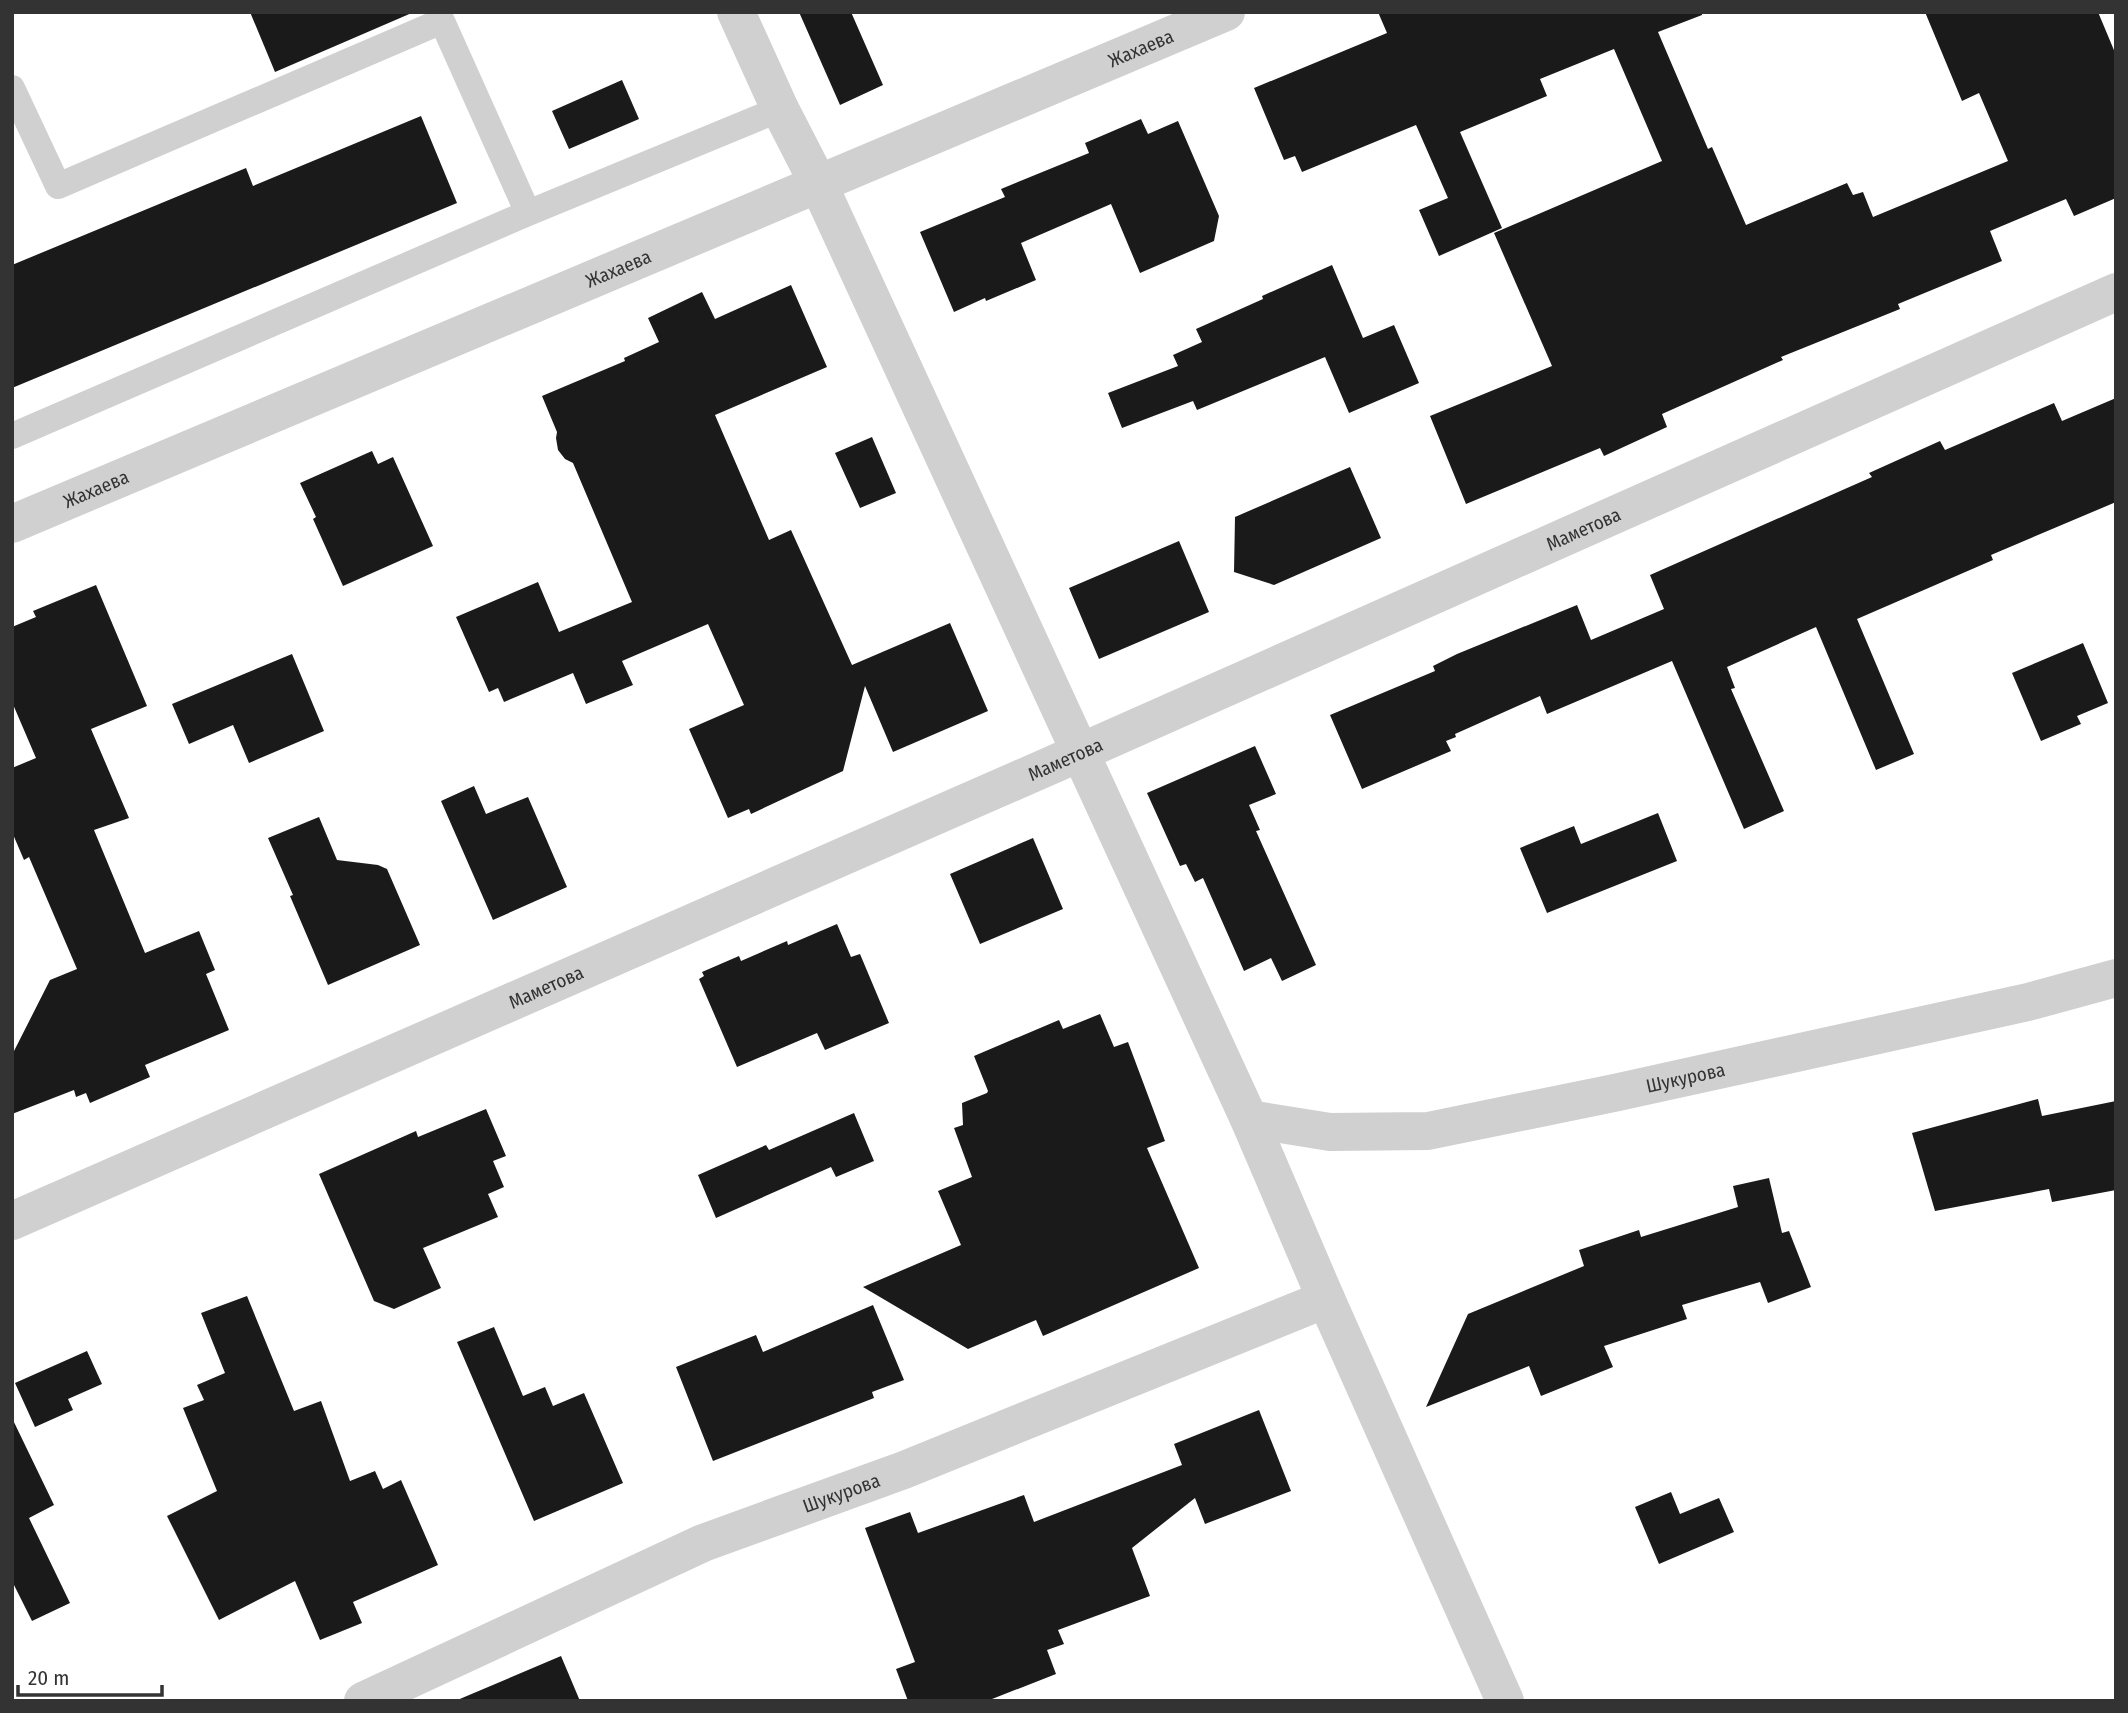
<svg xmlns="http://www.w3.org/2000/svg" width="2128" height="1713" font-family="'Fira Sans Condensed',sans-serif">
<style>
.building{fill:#1a1a1a}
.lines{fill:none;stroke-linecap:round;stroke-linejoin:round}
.service{stroke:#d0d0d0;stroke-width:26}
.minor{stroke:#d0d0d0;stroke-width:38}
.labels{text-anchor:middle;stroke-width:7;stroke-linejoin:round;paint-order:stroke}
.street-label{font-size:19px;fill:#333;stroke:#fff}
</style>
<rect width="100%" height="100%" fill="#fff"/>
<path class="building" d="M 250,12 L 414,12 L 275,72 Z
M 799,12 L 851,12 L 883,85 L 840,105 Z
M 1378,12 L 1702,12 L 1702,15 L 1658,32 L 1708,149 L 1712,147 L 1746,225 L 1847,183 L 1853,195 L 1863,192 L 1873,217 L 2008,161 L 1979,93 L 1962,101 L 1925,12 L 2098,12 L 2116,55 L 2116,198 L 2074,216 L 2066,199 L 1990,231 L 2002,261 L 1898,304 L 1900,309 L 1781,357 L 1783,360 L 1662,414 L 1667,427 L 1604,456 L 1600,448 L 1466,504 L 1430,416 L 1552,366 L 1494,233 L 1662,161 L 1614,49 L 1540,79 L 1547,96 L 1460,132 L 1502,228 L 1439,256 L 1419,210 L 1448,198 L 1416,125 L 1302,172 L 1295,156 L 1284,160 L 1254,88 L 1387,33 Z
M 622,80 L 639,119 L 569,149 L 552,111 Z
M 421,116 L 457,203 L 12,388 L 12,265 L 246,168 L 253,186 Z
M 1141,119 L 1148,134 L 1178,121 L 1219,216 L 1214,241 L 1140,273 L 1111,204 L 1021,243 L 1036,280 L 986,301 L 985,298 L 954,312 L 920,232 L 1005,197 L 1001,189 L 1089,153 L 1085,143 Z
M 1332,265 L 1363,338 L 1394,325 L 1419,383 L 1349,413 L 1325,357 L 1197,410 L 1193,401 L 1122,428 L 1108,393 L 1178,366 L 1173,355 L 1202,342 L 1196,329 L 1263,299 L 1262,296 Z
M 791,285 L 827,367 L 715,415 L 769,540 L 791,530 L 852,665 L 950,623 L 988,711 L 893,752 L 865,686 L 843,771 L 751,814 L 749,809 L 728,818 L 689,729 L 744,705 L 708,624 L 622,661 L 633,685 L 586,704 L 573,673 L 504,702 L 498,688 L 489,692 L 456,617 L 538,582 L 559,632 L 632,602 L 573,463 L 565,459 L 558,450 L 556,438 L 557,432 L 542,396 L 625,361 L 624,358 L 659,342 L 648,318 L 702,292 L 715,319 Z
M 2116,398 L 2116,502 L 1991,555 L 1993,560 L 1857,619 L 1914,754 L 1876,770 L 1816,627 L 1727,667 L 1735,688 L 1731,689 L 1784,811 L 1744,829 L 1672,661 L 1547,714 L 1540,696 L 1455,734 L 1456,737 L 1446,741 L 1451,751 L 1362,789 L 1330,715 L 1435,671 L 1433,666 L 1457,654 L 1577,605 L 1591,640 L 1664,609 L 1650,575 L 1872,477 L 1869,473 L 1940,441 L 1945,450 L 2054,403 L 2062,421 Z
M 872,437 L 896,493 L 860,508 L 835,453 Z
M 372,451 L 378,464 L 393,457 L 433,546 L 343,586 L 313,519 L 316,517 L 300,483 Z
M 1350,467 L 1381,538 L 1274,585 L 1234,572 L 1235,517 Z
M 1179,541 L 1209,612 L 1099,659 L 1069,588 Z
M 96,585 L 147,706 L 91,729 L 129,818 L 94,830 L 145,953 L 199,931 L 215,970 L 206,974 L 229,1030 L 145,1065 L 150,1077 L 90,1103 L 86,1093 L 76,1097 L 74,1090 L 12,1114 L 12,1055 L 50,980 L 77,969 L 29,857 L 24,860 L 12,832 L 12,768 L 36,758 L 12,702 L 12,627 L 36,617 L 33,611 Z
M 2083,643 L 2108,703 L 2077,716 L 2081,724 L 2041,741 L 2012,673 Z
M 292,654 L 324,731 L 249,763 L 233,725 L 189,744 L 172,704 Z
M 1255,746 L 1276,794 L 1249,805 L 1260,830 L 1256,831 L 1316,965 L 1282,981 L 1271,958 L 1244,971 L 1203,878 L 1195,882 L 1186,864 L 1180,866 L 1147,793 Z
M 474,786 L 486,814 L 528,797 L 567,887 L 493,920 L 441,801 Z
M 1658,813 L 1677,861 L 1547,913 L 1520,848 L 1574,826 L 1581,844 Z
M 319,817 L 337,860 L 378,865 L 387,869 L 420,945 L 328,985 L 290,896 L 293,895 L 268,838 Z
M 1033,838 L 1063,909 L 980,944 L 950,874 Z
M 837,924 L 851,957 L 860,954 L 889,1023 L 825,1050 L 817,1033 L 737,1067 L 699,979 L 704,976 L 702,972 L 739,956 L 741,961 L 787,941 L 788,945 Z
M 1100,1014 L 1114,1047 L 1128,1042 L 1165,1141 L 1147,1148 L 1199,1268 L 1043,1336 L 1036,1320 L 968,1349 L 863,1287 L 961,1245 L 938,1191 L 972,1177 L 954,1128 L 963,1125 L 962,1103 L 987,1093 L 988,1091 L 974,1056 L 1059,1020 L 1063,1029 Z
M 2038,1099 L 2042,1116 L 2116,1101 L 2116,1190 L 2052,1202 L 2049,1189 L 1935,1211 L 1912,1133 Z
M 486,1109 L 506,1156 L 493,1161 L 504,1187 L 488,1194 L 498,1217 L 423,1248 L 441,1288 L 394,1309 L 374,1301 L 319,1174 L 416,1131 L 418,1137 Z
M 854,1113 L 874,1161 L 836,1177 L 831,1167 L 716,1218 L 698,1175 L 766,1145 L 769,1150 Z
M 1769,1178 L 1782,1233 L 1789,1231 L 1811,1287 L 1768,1303 L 1760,1282 L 1682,1305 L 1687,1319 L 1604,1346 L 1613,1367 L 1541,1396 L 1529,1366 L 1426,1407 L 1468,1314 L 1584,1266 L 1579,1250 L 1639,1230 L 1641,1237 L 1738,1207 L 1733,1186 Z
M 247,1296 L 294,1411 L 321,1401 L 350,1481 L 375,1471 L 383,1489 L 401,1480 L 438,1565 L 353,1602 L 362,1623 L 320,1640 L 295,1581 L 219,1620 L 167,1516 L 217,1491 L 183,1408 L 204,1400 L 197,1385 L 225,1373 L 201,1313 Z
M 873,1305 L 904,1380 L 872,1392 L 874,1398 L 713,1461 L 676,1367 L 756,1335 L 763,1352 Z
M 494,1327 L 523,1396 L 545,1387 L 553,1406 L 584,1393 L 623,1483 L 534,1521 L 457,1342 Z
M 87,1351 L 102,1384 L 68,1399 L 73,1410 L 35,1427 L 15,1383 Z
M 1259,1410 L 1291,1491 L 1205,1524 L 1195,1498 L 1132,1548 L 1150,1596 L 1058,1630 L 1064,1644 L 1047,1650 L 1056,1674 L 987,1701 L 908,1701 L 896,1669 L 915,1662 L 865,1528 L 910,1512 L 918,1533 L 1024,1495 L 1034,1522 L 1182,1465 L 1174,1444 Z
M 12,1418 L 54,1505 L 29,1518 L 70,1603 L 32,1621 L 12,1581 Z
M 1671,1492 L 1680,1514 L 1719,1498 L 1734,1532 L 1659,1564 L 1635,1507 Z
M 561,1656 L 580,1701 L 455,1701 Z"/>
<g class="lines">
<path class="service" d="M 12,88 L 58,186 L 442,21 L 528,213
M 12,436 L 528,213 L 780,109"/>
<g class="minor">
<path d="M 736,12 L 780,109 L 818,183 L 1249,1119 L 1326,1299 L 1505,1701"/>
<path id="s1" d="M 12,524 L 1226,12"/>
<path id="s2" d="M 1249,1119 L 1330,1132 L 1428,1131 L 1614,1093 L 2028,1002 L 2116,978"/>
<path id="s3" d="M 12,1221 L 1079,753 L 2116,292"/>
<path id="s4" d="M 363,1701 L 703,1543 L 904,1470 L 1326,1299"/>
</g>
</g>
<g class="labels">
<g class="street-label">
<text dy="7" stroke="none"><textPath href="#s1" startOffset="1225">Жахаева</textPath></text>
<text dy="7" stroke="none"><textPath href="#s1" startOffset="658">Жахаева</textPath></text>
<text dy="7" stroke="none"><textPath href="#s1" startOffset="91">Жахаева</textPath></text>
<text dy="7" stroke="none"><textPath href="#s3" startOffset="1717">Маметова</textPath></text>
<text dy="7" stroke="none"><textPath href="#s3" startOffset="1150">Маметова</textPath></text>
<text dy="7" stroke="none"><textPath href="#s3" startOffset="583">Маметова</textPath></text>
<text dy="7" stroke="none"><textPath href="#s2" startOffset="443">Шукурова</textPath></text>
<text dy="7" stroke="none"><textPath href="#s4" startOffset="522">Шукурова</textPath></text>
</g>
</g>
<rect width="2128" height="1713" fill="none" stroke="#333333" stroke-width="28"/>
<path d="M18 1685v10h144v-10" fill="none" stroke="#333333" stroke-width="3.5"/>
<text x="28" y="1685" font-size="21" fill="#333333" stroke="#ffffff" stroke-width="5" paint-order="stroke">20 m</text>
</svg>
